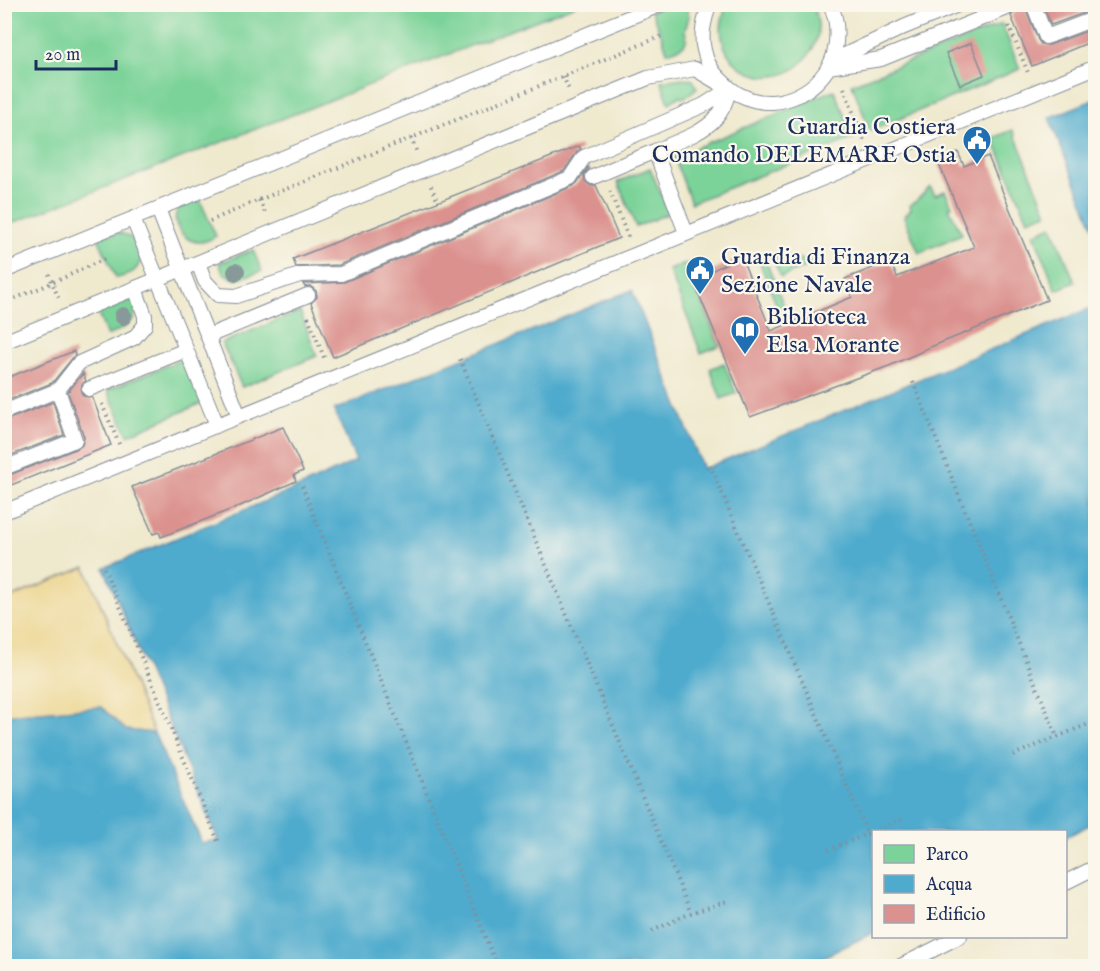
<svg xmlns="http://www.w3.org/2000/svg" width="1100" height="971" font-family="'IM FELL English',serif">
<style>
.green{fill:#7bd399;stroke:#4b817c;stroke-width:1.5}
.sand{fill:#eeda9e;stroke:#84847e;stroke-width:1.5}
.water{fill:#4fabcd;stroke:#356d96;stroke-width:1.5}
.building{fill:#db918e}
.lines{fill:none;stroke-linecap:round;stroke-linejoin:round}
.service-casing{stroke:#858c96;stroke-width:16}
.path{stroke:#858c96;stroke-width:4;stroke-dasharray:1.5 4.5;stroke-linecap:butt}
.service{stroke:#fff;stroke-width:14}
.tree{fill:#899}
.labels{text-anchor:middle;stroke-width:4.5;stroke-linejoin:round;paint-order:stroke}
.poi-label{font-size:24px;fill:#1b2f5e;stroke:#fbf7ec;text-anchor:start}
</style>
<rect width="100%" height="100%" fill="#fbf7ec"/>
<filter id="ink" filterUnits="userSpaceOnUse"><feTurbulence type="fractalNoise" baseFrequency=".0167" numOctaves="2"/><feDisplacementMap in="SourceGraphic" scale="12" xChannelSelector="R" yChannelSelector="G"/><feConvolveMatrix kernelMatrix="1 2 1 2 8 2 1 2 1" color-interpolation-filters="sRGB"/></filter>
<filter id="wash" filterUnits="userSpaceOnUse"><feTurbulence type="fractalNoise" baseFrequency=".008" numOctaves="4" result="noise"/><feDisplacementMap in="SourceGraphic" scale="24" xChannelSelector="R" yChannelSelector="G"/><feGaussianBlur stdDeviation="1.35" result="paint"/><feColorMatrix in="noise" values="0 0 0 0 0 0 0 0 0 0 0 0 0 0 0 0 0 1.4 0 .05"/><feComposite in="paint" operator="in"/></filter>
<g filter="url(#wash)">
<rect width="100%" height="100%" fill="#efe9ce"/>
<path class="green" d="M 5,4 L 576,4 L 576,5 L 5,226 Z
M 666,5 L 686,5 L 689,16 L 685,31 L 687,39 L 684,45 L 679,48 L 667,52 L 662,36 L 651,11 Z
M 727,5 L 812,5 C 819,18 821,34 813,48 C 781,106 699,67 727,5 Z
M 1002,24 L 1020,69 L 870,131 L 852,84 Z
M 683,78 L 693,80 L 697,88 L 685,97 L 682,98 L 680,96 L 669,103 L 661,81 Z
M 834,90 L 854,138 L 691,203 L 674,157 Z
M 1013,130 L 1047,213 L 1028,220 L 993,138 Z
M 650,168 L 669,213 L 636,227 L 618,182 Z
M 930,187 L 935,195 L 945,191 L 952,206 L 949,208 L 962,234 L 919,253 L 904,217 L 911,209 L 910,205 L 915,202 Z
M 199,198 L 216,236 C 211,239 205,243 198,242 C 182,241 167,219 181,206 C 186,202 194,200 199,198 Z
M 1052,226 L 1075,282 L 1056,290 L 1034,234 Z
M 121,233 C 137,238 149,257 134,271 C 129,275 122,277 116,278 L 98,238 L 107,234 Z
M 253,250 L 262,271 L 236,280 L 223,273 L 219,263 Z
M 756,253 L 763,254 L 784,306 L 778,309 Z
M 771,255 L 818,262 L 781,277 Z
M 687,263 L 719,346 L 701,353 L 669,270 Z
M 133,299 C 142,322 124,328 107,336 L 98,313 Z
M 300,311 L 317,356 L 242,387 L 222,343 Z
M 185,358 L 202,403 L 128,435 L 107,390 Z
M 724,363 L 736,393 L 721,399 L 710,369 Z"/>
<path class="sand" d="M 85,567 L 154,733 L 126,730 L 101,707 L 5,715 L 5,600 Z"/>
<path class="water" d="M 1095,99 L 1095,231 L 1049,118 Z
M 632,290 L 703,469 L 1095,306 L 1095,822 L 1066,837 L 1066,832 L 874,832 L 873,933 L 805,966 L 5,966 L 5,715 L 101,707 L 126,730 L 154,733 L 202,843 L 218,840 L 104,568 L 302,486 L 356,461 L 334,410 Z"/>
<g id="blocks">
<path class="building" d="M 1015,4 L 1024,4 L 1038,40 L 1041,44 L 1049,45 L 1095,28 L 1095,40 L 1032,66 L 1011,16 L 1016,10 Z
M 1043,4 L 1095,4 L 1095,9 L 1051,25 Z
M 971,43 L 984,75 L 960,85 L 946,53 Z
M 579,146 L 581,149 L 577,152 L 564,171 L 339,265 L 296,267 L 293,259 Z
M 958,152 L 964,166 L 988,156 L 1047,300 L 923,350 L 923,351 L 889,366 L 750,417 L 693,280 L 741,256 L 771,331 L 852,297 L 845,279 L 890,261 L 897,277 L 974,247 L 938,162 Z
M 588,167 L 589,169 L 584,175 L 585,181 L 591,186 L 596,185 L 619,238 L 333,357 L 311,303 L 317,297 L 316,291 L 310,286 L 305,287 L 303,284 L 344,282 L 573,186 L 577,183 Z
M 74,351 L 75,355 L 52,383 L 4,402 L 4,379 Z
M 83,373 L 86,381 L 82,384 L 81,392 L 84,396 L 92,397 L 111,445 L 4,488 L 4,477 L 78,448 L 82,445 L 84,437 L 68,392 Z
M 53,402 L 64,435 L 4,458 L 4,421 Z
M 283,427 L 303,471 L 294,475 L 296,481 L 240,506 L 161,537 L 159,532 L 153,534 L 132,487 Z"/>
</g>
</g>
<g filter="url(#ink)">
<use href="#blocks" fill-opacity="0" stroke="#858c96" stroke-width="1.5"/>
<g class="lines">
<g class="service-casing">
<path id="service" d="M 709,4 C 705,19 700,34 704,50 C 706,60 712,71 719,78 C 727,86 734,93 745,97 C 780,113 824,89 834,54 C 838,37 838,20 830,4
M 1033,4 L 1046,37 L 1096,18
M 832,61 L 904,27 L 960,4
M 828,67 L 881,59 L 1007,8
M 593,177 L 655,151
M 158,209 L 239,416
M 133,219 L 217,425
M 198,263 L 205,281 L 218,295 L 236,296 L 300,275 L 341,274 L 570,178 L 584,157 L 704,105 L 729,89
M 4,271 L 662,4
M 208,336 L 308,295
M 4,342 L 648,78 L 695,69 L 729,89 C 727,99 723,111 715,119 C 700,135 675,142 655,151 L 686,233
M 89,389 L 186,350
M 4,412 L 58,390 L 79,363 L 134,338 L 145,325 L 145,316 L 135,288
M 4,468 L 75,440 L 58,390
M 4,512 L 1096,67
M 1066,882 L 1096,867
M 901,966 L 960,936"/>
</g>
<path class="path" d="M 1009,26 L 1029,75
M 563,76 L 569,90
M 844,88 L 864,141
M 411,138 L 417,152
M 431,186 L 438,202
M 610,191 L 628,237
M 259,200 L 266,215
M 210,221 L 259,200 L 662,36
M 49,274 L 59,300
M 4,303 L 52,283 L 107,258
M 308,317 L 325,360
M 460,359 L 691,913
M 913,382 L 1057,737
M 102,404 L 119,444
M 710,465 L 867,833
M 302,486 L 497,966
M 104,568 L 218,841
M 1013,755 L 1096,721
M 828,850 L 905,818
M 652,931 L 691,913 L 728,901"/>
<use href="#service" class="service"/>
</g>
<g class="tree">
<circle cx="236" cy="272" r="9"/>
<circle cx="123" cy="316" r="9"/>
</g>
</g>
<defs>
<g id="civic-pin" transform="scale(1.5)"><path d="M0 17L-7.5 6A9.5 9.5 0 1 1 7.5 6Z" fill="#1f6fb2" stroke="#fbf7ec"/><path d="M-.6-6.5H3V-4.5H.6V-3L4-1V1h2V6H-6V1h2V-1L-.6-3ZM-1.2 2.5V6h2.4V2.5Z" fill="#fff"/></g>
<g id="library-pin" transform="scale(1.5)"><path d="M0 17L-7.5 6A9.5 9.5 0 1 1 7.5 6Z" fill="#1f6fb2" stroke="#fbf7ec"/><path d="M-6-4Q-3-5.5-.7-3.5V5Q-3 3-6 4ZM6-4Q3-5.5 .7-3.5V5Q3 3 6 4Z" fill="#fff"/></g>
</defs>
<g fill-rule="evenodd">
<use href="#civic-pin" x="977" y="140"/>
<use href="#civic-pin" x="700" y="270"/>
<use href="#library-pin" x="745" y="330"/>
</g>
<g class="labels">
<g class="poi-label">
<text x="956" y="134" text-anchor="end">Guardia Costiera<tspan x="956" dy="28">Comando DELEMARE Ostia</tspan></text>
<text x="721" y="264">Guardia di Finanza<tspan x="721" dy="28">Sezione Navale</tspan></text>
<text x="766" y="324">Biblioteca<tspan x="766" dy="28">Elsa Morante</tspan></text>
</g>
</g>
<rect width="1100" height="971" fill="none" stroke="#fbf7ec" stroke-width="24"/>
<rect x="872" y="830" width="195" height="108" fill="#fbf7ec" stroke="#a1a7b3" stroke-width="1.5"/>
<rect x="884" y="845" width="30" height="18" fill="#7bd399" stroke="#a1a7b3" stroke-width="1.5"/>
<text x="926" y="860" font-size="18" fill="#1b2f5e">Parco</text>
<rect x="884" y="875" width="30" height="18" fill="#4fabcd" stroke="#a1a7b3" stroke-width="1.5"/>
<text x="926" y="890" font-size="18" fill="#1b2f5e">Acqua</text>
<rect x="884" y="905" width="30" height="18" fill="#db918e" stroke="#a1a7b3" stroke-width="1.5"/>
<text x="926" y="920" font-size="18" fill="#1b2f5e">Edificio</text>
<path d="M36 60v9h80v-9" fill="none" stroke="#1b2f5e" stroke-width="3"/>
<text x="45" y="60" font-size="18" fill="#1b2f5e" stroke="#fbf7ec" stroke-width="4.5" paint-order="stroke">20 m</text>
</svg>
